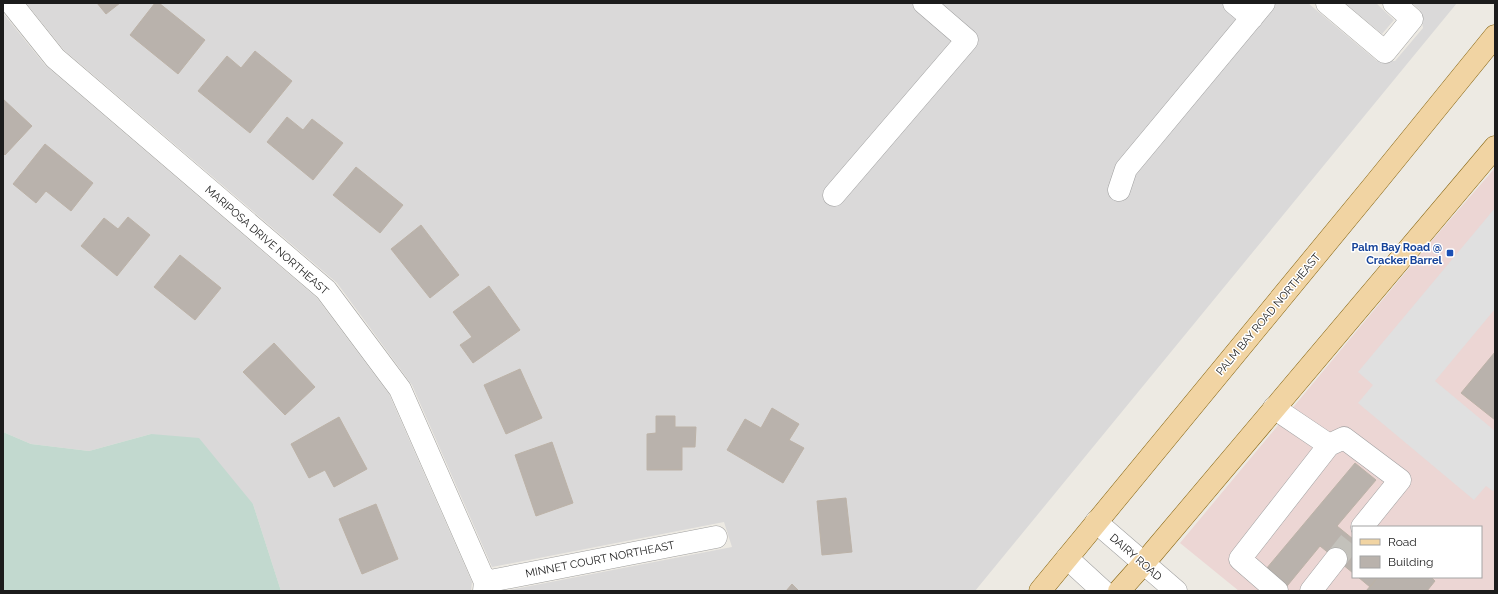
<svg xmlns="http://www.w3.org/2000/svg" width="1498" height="594" font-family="Raleway,sans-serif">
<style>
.residential{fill:#dad9d9}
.commercial{fill:#ecd6d4;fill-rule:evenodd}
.wetland{fill:#c2d9cf}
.parking{fill:#e0e0e0}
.building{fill:#b9b2ac;stroke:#bcb2a7}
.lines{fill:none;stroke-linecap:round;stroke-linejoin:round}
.minor-tunnel{stroke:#c3c1bb;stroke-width:22;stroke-dasharray:22 11;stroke-linecap:butt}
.minor-casing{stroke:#a0a0a0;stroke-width:23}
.major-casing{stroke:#856410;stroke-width:23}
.minor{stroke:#fff;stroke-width:22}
.major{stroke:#f1d4a3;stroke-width:22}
.transit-dot{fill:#1a4fb4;stroke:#fff;stroke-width:1.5}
.labels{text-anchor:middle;stroke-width:3;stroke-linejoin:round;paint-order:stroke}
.street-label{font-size:11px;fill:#1c1c1c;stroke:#fff}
.transit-label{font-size:11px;font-weight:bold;fill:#164399;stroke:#fff;text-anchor:end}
</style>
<rect width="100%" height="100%" fill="#edeae3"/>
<path class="residential" d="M 26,3 L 1308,3 L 1377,61 L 1395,61 L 1423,28 L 1420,10 L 1412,3 L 1457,3 L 975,591 L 504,591 L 732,547 L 724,522 L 492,567 L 412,385 L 337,283 L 64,50 Z
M 1345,3 L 1376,3 L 1394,20 L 1382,34 Z
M 3,13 L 45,65 L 317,298 L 389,394 L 472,582 L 471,591 L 281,591 L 253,504 L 151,434 L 89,451 L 31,444 L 3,432 Z"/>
<path class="commercial" d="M 1495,168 L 1495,591 L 1239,591 L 1180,543 L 1434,238 ZM 1353,527 L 1481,527 L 1481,577 L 1353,577 Z"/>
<path class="wetland" d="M 3,432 L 31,444 L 89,451 L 151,434 L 199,438 L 253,504 L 281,591 L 3,591 Z"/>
<path class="parking" d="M 1495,208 L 1495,309 L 1435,381 L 1495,431 L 1495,488 L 1493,491 L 1486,486 L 1474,500 L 1358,403 L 1373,385 L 1358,372 Z"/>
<path class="building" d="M 97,3 L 120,3 L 106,14 Z
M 155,3 L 159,3 L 205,40 L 178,74 L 130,35 Z
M 255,51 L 292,81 L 250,133 L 198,91 L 227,56 L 241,68 Z
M 3,99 L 32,126 L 5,155 L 3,153 Z
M 287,117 L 303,130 L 312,119 L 343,143 L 313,180 L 267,142 Z
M 45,144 L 93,183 L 71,211 L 46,191 L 36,203 L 13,184 Z
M 356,167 L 403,205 L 380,233 L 333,195 Z
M 128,217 L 150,235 L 117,276 L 81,246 L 104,218 L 118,229 Z
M 421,225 L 459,275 L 430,298 L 391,249 Z
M 180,255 L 221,288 L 195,320 L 154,287 Z
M 489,286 L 520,330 L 473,363 L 460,345 L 472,337 L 453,312 Z
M 274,343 L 315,387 L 285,415 L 243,372 Z
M 1495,352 L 1495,420 L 1461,393 Z
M 520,369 L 542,418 L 506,434 L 484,385 Z
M 772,408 L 799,424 L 789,440 L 804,448 L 783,483 L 727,450 L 745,419 L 761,428 Z
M 656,416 L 675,416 L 675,427 L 696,427 L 695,447 L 682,447 L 682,470 L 647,470 L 647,434 L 656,433 Z
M 339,417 L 367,469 L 334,487 L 325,470 L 309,478 L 291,444 Z
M 552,442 L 573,503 L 536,516 L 515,455 Z
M 1355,463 L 1376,480 L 1337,526 L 1353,539 L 1353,573 L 1320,546 L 1283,591 L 1261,575 Z
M 846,498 L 852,552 L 822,555 L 817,501 Z
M 376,504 L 398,559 L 362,574 L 339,519 Z
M 1358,577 L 1378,577 L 1370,587 Z
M 1378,577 L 1431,577 L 1435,581 L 1427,591 L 1366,591 Z
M 792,584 L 799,591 L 786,591 Z"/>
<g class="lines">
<path class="minor-tunnel" d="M 1336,559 L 1352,539"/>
<g class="minor-casing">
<path id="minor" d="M 11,3 L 55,58 L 326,290 L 400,389 L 485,582 L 484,591
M 1234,3 L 1252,18
M 1327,3 L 1385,52 L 1412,19 L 1394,3
M 1119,190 L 1126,169 L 1264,3
M 834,195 L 967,40 L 924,3
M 1274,408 L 1329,445 L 1344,438 L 1400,480 L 1362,527
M 1096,522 L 1176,591
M 1067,558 L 1103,591
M 485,582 L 716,537
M 1277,591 L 1240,559 L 1329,445
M 1311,591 L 1336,559"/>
</g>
<g class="major-casing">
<path id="major" d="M 1040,591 L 1374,185 L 1495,36
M 1119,591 L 1144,563 L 1495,147"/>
</g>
<use href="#minor" class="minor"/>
<use href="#major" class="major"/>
</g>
<rect class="transit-dot" x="1446" y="249" width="8" height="8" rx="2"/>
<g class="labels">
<g class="street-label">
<text transform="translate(267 240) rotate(41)" y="4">MARIPOSA DRIVE NORTHEAST</text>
<text transform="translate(1268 314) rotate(-50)" y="4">PALM BAY ROAD NORTHEAST</text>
<text transform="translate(1136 557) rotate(41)" y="4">DAIRY ROAD</text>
<text transform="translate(600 559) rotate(-11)" y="4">MINNET COURT NORTHEAST</text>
</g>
<g class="transit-label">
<text x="1442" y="251">Palm Bay Road @<tspan x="1442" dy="13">Cracker Barrel</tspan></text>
</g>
</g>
<rect width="1498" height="594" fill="none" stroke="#1c1c1c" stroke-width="8"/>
<rect x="1352" y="526" width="130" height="52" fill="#ffffff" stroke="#a4a4a4"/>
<rect x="1360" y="539" width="20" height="6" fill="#f1d4a3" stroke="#a4a4a4"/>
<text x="1388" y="546" font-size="12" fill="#1c1c1c">Road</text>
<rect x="1360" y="556" width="20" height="12" fill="#b9b2ac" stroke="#a4a4a4"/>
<text x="1388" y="566" font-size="12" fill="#1c1c1c">Building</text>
</svg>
